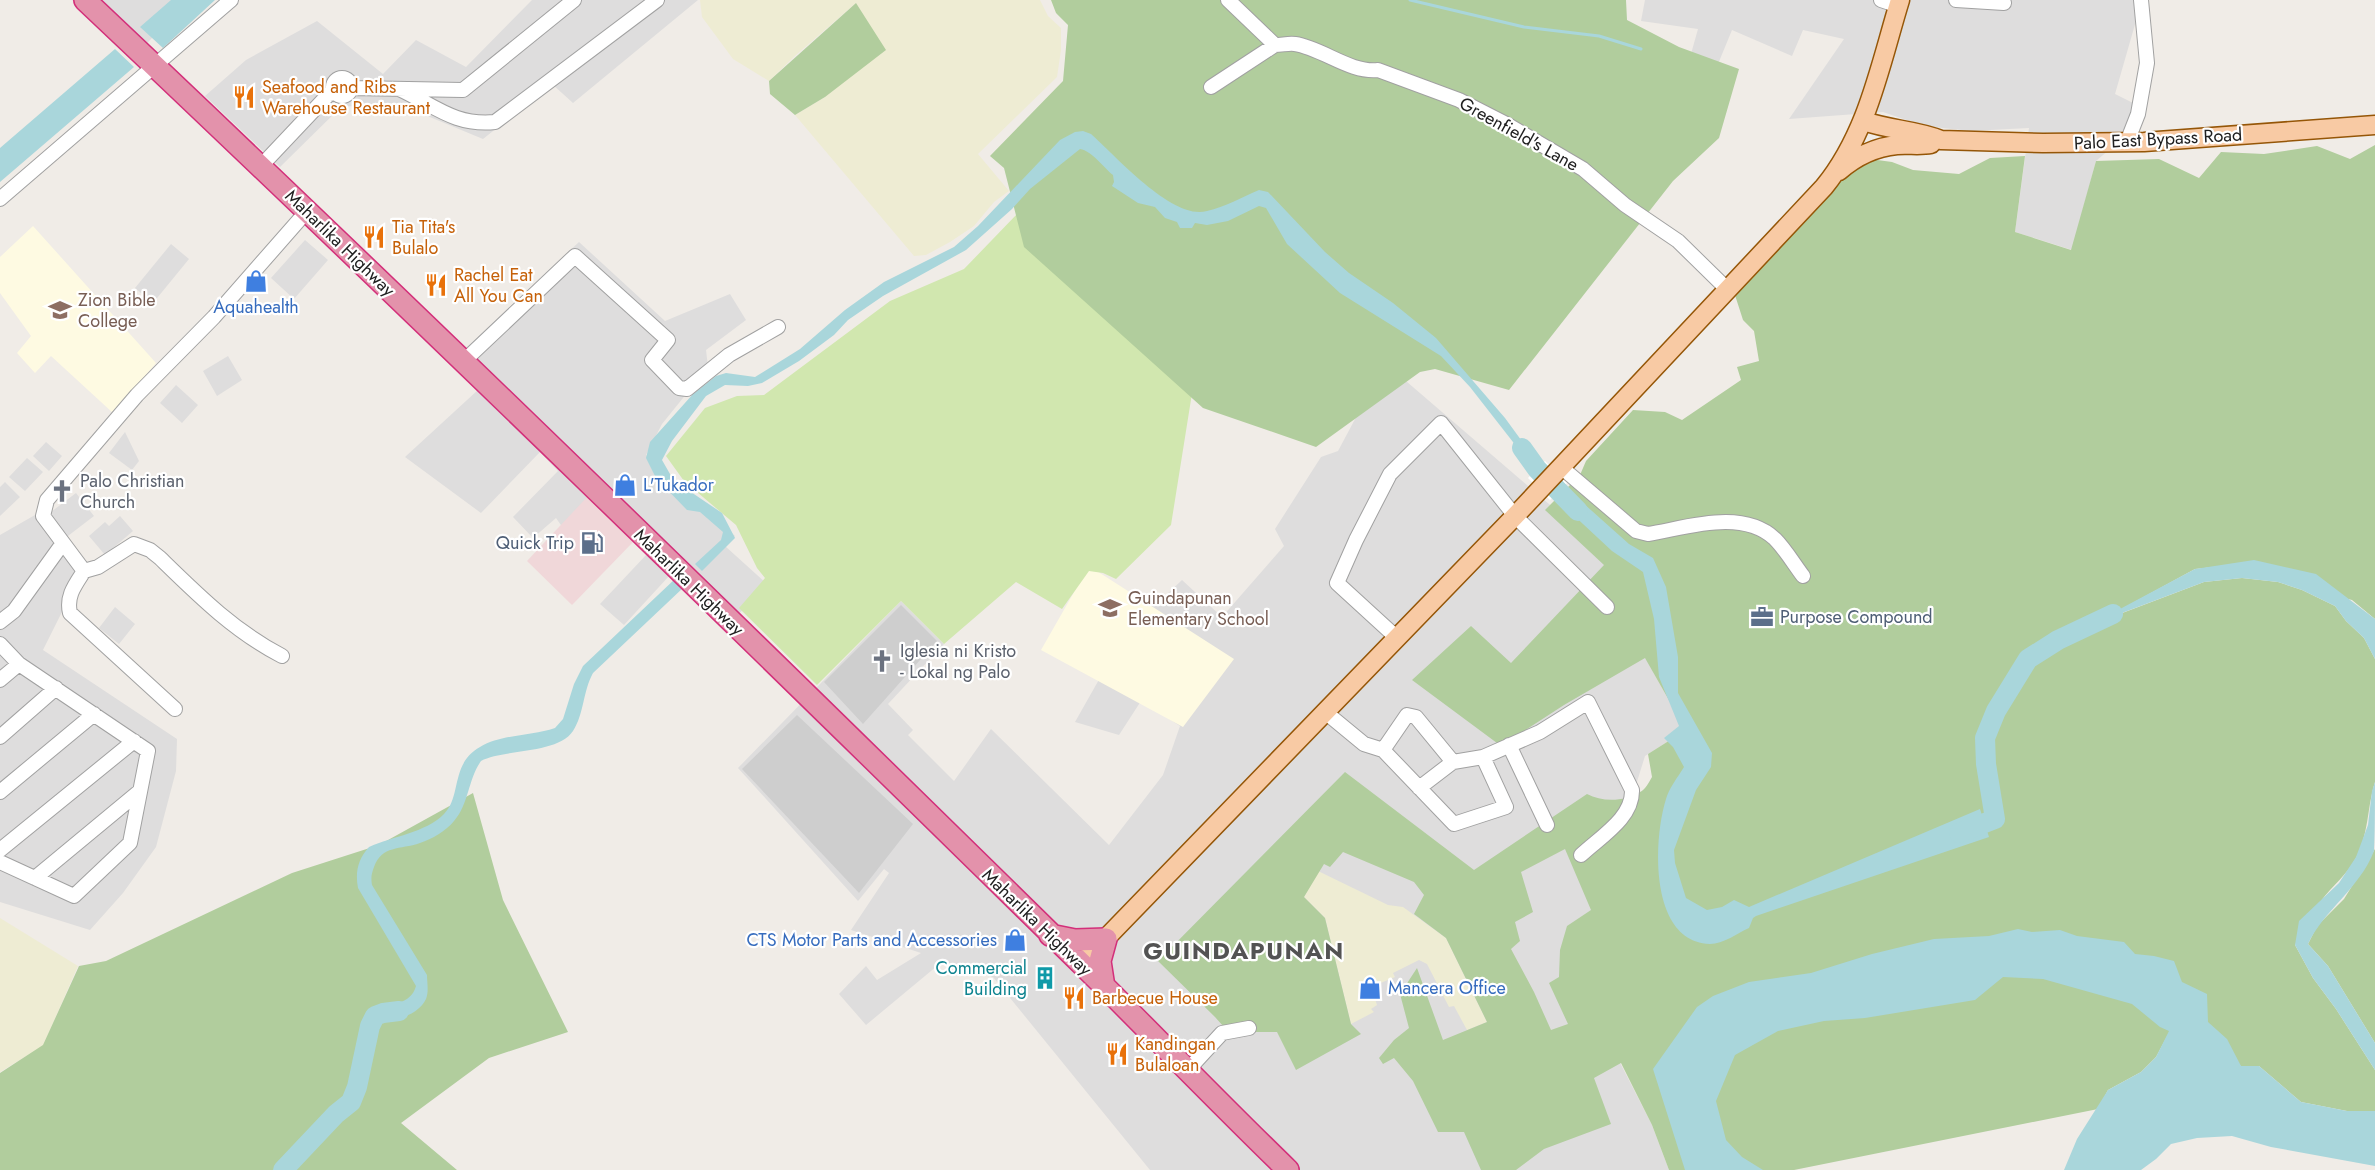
<svg xmlns="http://www.w3.org/2000/svg" width="2375" height="1170" font-family="Jost,sans-serif">
<style>
.residential{fill:#dedddd}
.commercial{fill:#f0d7d9}
.education{fill:#fefae2}
.religious{fill:#cecece}
.farmland{fill:#eeecd3}
.grass{fill:#d1e7af}
.forest{fill:#b1cd9d;fill-rule:evenodd}
.water{fill:#a9d6db}
.pier{fill:#fff}
.lines{fill:none;stroke-linecap:round;stroke-linejoin:round}
.stream{stroke:#a9d6db;stroke-width:3}
.river{stroke:#a9d6db;stroke-width:20}
.minor-casing{stroke:#a1a1a1;stroke-width:16}
.major-casing{stroke:#955607;stroke-width:21}
.highway-casing{stroke:#d32f7a;stroke-width:24}
.minor{stroke:#fff;stroke-width:14}
.major{stroke:#f8caa4;stroke-width:18}
.highway{stroke:#e392ab;stroke-width:21}
.labels{text-anchor:middle;stroke-width:4.5;stroke-linejoin:round;paint-order:stroke}
.food-label{font-size:18px;fill:#c56008;stroke:#fff;text-anchor:start}
.street-label{font-size:18px;fill:#202020;stroke:#fff}
.education-label{font-size:18px;fill:#785e54;stroke:#fff;text-anchor:start}
.shop-label{font-size:18px;fill:#366cbe;stroke:#fff;text-anchor:start}
.worship-label{font-size:18px;fill:#5b616d;stroke:#fff;text-anchor:start}
.service-label{font-size:18px;fill:#4e5e75;stroke:#fff;text-anchor:end}
.culture-label{font-size:18px;fill:#0d838f;stroke:#fff;text-anchor:end}
.district-label{font-size:24px;font-weight:bold;letter-spacing:1.5px;fill:#535353;stroke:#fff}
</style>
<rect width="100%" height="100%" fill="#f0ece7"/>
<path class="residential" d="M 72,0 L 188,0 L 133,58 Z
M 532,0 L 698,0 L 573,103 L 552,84 L 483,139 L 408,108 L 342,106 L 280,167 L 205,96 L 246,60 L 317,21 L 383,74 L 416,40 L 466,67 Z
M 1645,0 L 2142,0 L 2115,94 L 2139,106 L 2131,131 L 2096,161 L 2072,250 L 2015,232 L 2029,128 L 1971,131 L 1924,126 L 1883,112 L 1789,119 L 1844,39 L 1803,30 L 1792,56 L 1732,30 L 1718,64 L 1689,61 L 1698,29 L 1641,21 Z
M 305,240 L 328,260 L 294,299 L 271,278 Z
M 579,242 L 665,321 L 730,294 L 746,320 L 706,350 L 708,367 L 662,424 L 646,455 L 735,536 L 725,546 L 767,584 L 736,617 L 670,575 L 624,625 L 600,604 L 647,554 L 612,520 L 563,528 L 556,518 L 533,538 L 513,517 L 558,471 L 540,452 L 481,513 L 405,457 L 491,378 L 464,350 Z
M 171,244 L 189,259 L 153,303 L 135,288 Z
M 228,356 L 242,380 L 217,396 L 203,371 Z
M 1385,363 L 1642,584 L 1686,730 L 1645,756 L 1576,977 L 1652,1125 L 1669,1170 L 1150,1170 L 993,977 L 943,961 L 866,1025 L 839,994 L 866,966 L 877,980 L 921,953 L 851,930 L 889,873 L 884,869 L 858,901 L 738,768 L 901,601 L 944,644 L 888,704 L 913,730 L 908,735 L 954,781 L 991,729 L 1109,845 L 1163,775 L 1180,726 L 1141,701 L 1119,735 L 1075,722 L 1148,593 L 1163,598 L 1182,580 L 1222,617 L 1284,546 L 1275,529 L 1321,457 L 1338,451 Z
M 176,385 L 198,405 L 182,423 L 160,403 Z
M 125,432 L 139,461 L 132,470 L 109,453 Z
M 46,442 L 62,456 L 49,471 L 33,456 Z
M 27,458 L 43,472 L 25,491 L 9,477 Z
M 5,482 L 20,497 L 0,516 L 0,487 Z
M 76,493 L 94,516 L 64,539 L 47,515 Z
M 35,515 L 81,574 L 43,650 L 177,739 L 176,771 L 156,847 L 123,893 L 90,930 L 0,902 L 0,535 Z
M 120,516 L 133,531 L 105,555 L 89,536 L 105,522 L 109,526 Z
M 115,607 L 135,624 L 119,644 L 99,628 Z"/>
<path class="commercial" d="M 589,495 L 635,540 L 572,605 L 527,561 Z"/>
<path class="education" d="M 33,226 L 156,363 L 113,413 L 51,356 L 35,373 L 17,353 L 31,336 L 0,293 L 0,257 Z
M 1089,566 L 1234,659 L 1183,727 L 1041,650 Z"/>
<path class="religious" d="M 901,605 L 937,641 L 863,724 L 824,682 Z
M 797,715 L 913,824 L 859,893 L 742,769 Z"/>
<path class="farmland" d="M 700,0 L 1040,0 L 1048,16 L 1061,28 L 1061,50 L 1057,77 L 978,154 L 1009,191 L 994,202 L 974,226 L 950,242 L 926,255 L 914,256 L 795,115 L 825,97 L 856,3 L 796,55 L 769,81 L 733,59 L 702,17 Z
M 1318,871 L 1388,905 L 1403,907 L 1446,938 L 1487,1022 L 1467,1030 L 1454,1006 L 1449,1007 L 1427,964 L 1419,960 L 1393,973 L 1395,977 L 1371,987 L 1377,1005 L 1371,1009 L 1374,1012 L 1351,1024 L 1325,918 L 1304,897 Z
M 0,918 L 78,966 L 43,1046 L 0,1072 Z"/>
<path class="grass" d="M 1021,210 L 1197,362 L 1171,525 L 1116,579 L 1103,573 L 1089,571 L 1062,609 L 1016,582 L 944,644 L 901,601 L 817,685 L 739,608 L 765,578 L 757,568 L 736,525 L 684,481 L 666,456 L 705,408 L 737,396 L 764,395 L 890,301 L 964,269 Z"/>
<path class="forest" d="M 1051,0 L 1626,0 L 1627,20 L 1679,47 L 1739,69 L 1719,138 L 1673,181 L 1509,390 L 1435,369 L 1420,372 L 1316,447 L 1203,408 L 1024,247 L 1004,168 L 990,156 L 1063,81 L 1068,25 L 1056,13 Z
M 856,3 L 886,50 L 825,97 L 795,115 L 770,94 L 769,81 Z
M 2375,145 L 2375,619 L 2352,600 L 2223,566 L 2195,569 L 2096,623 L 2204,582 L 2242,578 L 2278,582 L 2302,590 L 2335,606 L 2346,621 L 2364,638 L 2375,659 L 2375,782 C 2367,807 2369,834 2356,858 C 2347,875 2332,886 2321,901 C 2311,915 2303,931 2295,945 L 2313,978 L 2336,1009 L 2375,1070 L 2375,1111 L 2347,1111 L 2301,1102 L 2259,1066 L 2241,1066 L 2170,1031 L 2156,1057 L 2141,1072 L 2108,1090 L 2098,1109 L 1794,1170 L 1669,1170 L 1652,1125 L 1621,1063 L 1594,1078 L 1611,1124 L 1544,1149 L 1516,1170 L 1481,1170 L 1464,1132 L 1438,1132 L 1413,1081 L 1394,1058 L 1383,1064 L 1379,1058 L 1394,1040 L 1409,1028 L 1400,994 L 1417,968 L 1443,1040 L 1487,1022 L 1446,938 L 1414,914 L 1424,895 L 1414,882 L 1343,852 L 1330,867 L 1324,864 L 1304,897 L 1325,918 L 1351,1024 L 1361,1034 L 1296,1070 L 1277,1032 L 1249,1032 L 1232,1036 L 1215,1017 L 1158,961 L 1345,772 L 1474,870 L 1587,794 C 1602,802 1624,802 1640,792 C 1645,790 1649,782 1652,777 L 1648,754 L 1686,730 L 1645,658 L 1564,705 L 1501,746 L 1412,680 L 1471,626 L 1511,663 L 1604,565 L 1545,510 L 1580,475 L 1586,461 L 1633,410 L 1665,412 L 1682,420 L 1741,380 L 1737,367 L 1759,361 L 1754,331 L 1743,320 L 1734,292 L 1850,168 L 1870,159 L 1892,162 L 1913,170 L 1959,174 L 1990,158 L 2025,156 L 2015,232 L 2071,250 L 2096,161 L 2159,159 L 2199,178 L 2221,152 L 2264,154 L 2317,146 L 2350,159 ZM 1565,849 L 1591,910 L 1567,926 L 1560,950 L 1559,977 L 1549,983 L 1568,1024 L 1551,1030 L 1534,992 L 1511,949 L 1520,941 L 1515,922 L 1533,912 L 1521,872 Z
M 473,793 L 503,900 L 568,1032 L 489,1058 L 401,1123 L 457,1170 L 0,1170 L 0,1073 L 43,1045 L 79,966 L 106,961 L 292,873 L 379,845 Z
M 2375,849 L 2375,1043 L 2328,966 L 2308,944 L 2317,926 L 2344,899 Z"/>
<path class="water" d="M 171,0 L 215,0 L 163,48 L 140,27 Z
M 115,49 L 134,67 L 0,182 L 0,148 Z
M 1083,131 L 1091,134 C 1116,156 1173,221 1207,211 C 1225,207 1242,197 1259,190 L 1268,192 L 1325,252 L 1349,273 L 1393,303 L 1436,338 L 1505,418 L 1540,466 L 1533,473 L 1520,451 L 1470,387 L 1441,356 L 1340,293 L 1287,244 L 1266,208 L 1259,206 L 1228,221 L 1207,225 L 1195,223 L 1192,228 L 1180,228 L 1177,222 L 1165,218 L 1155,207 L 1138,203 L 1112,186 L 1114,182 L 1113,175 C 1103,167 1092,151 1080,149 L 1030,189 L 1012,209 L 966,250 L 883,296 L 848,320 L 834,335 L 799,361 L 762,383 L 748,386 L 725,385 L 706,396 L 672,441 L 662,460 L 670,474 L 685,488 L 722,513 L 735,538 L 702,571 L 695,564 L 721,540 L 723,532 L 700,512 L 687,510 L 656,478 L 646,458 L 650,442 L 693,394 L 716,376 L 726,373 L 755,377 L 800,349 L 845,310 L 884,282 L 954,247 L 978,226 L 1060,140 L 1075,132 Z
M 1564,486 L 1629,544 L 1653,558 L 1666,587 L 1678,657 L 1678,693 L 1712,753 L 1711,767 L 1696,790 L 1674,850 L 1675,863 L 1686,898 L 1707,910 L 1722,907 L 1734,900 L 1749,907 L 1980,809 L 1989,837 L 1756,916 L 1753,918 L 1749,928 C 1738,933 1723,944 1710,944 C 1649,942 1653,840 1666,799 C 1669,788 1678,777 1684,767 L 1673,747 L 1664,738 L 1679,726 L 1659,677 L 1654,619 L 1643,572 L 1612,551 L 1554,497 Z
M 2254,560 L 2316,574 L 2375,619 L 2375,659 L 2364,638 L 2346,621 L 2335,606 L 2302,590 L 2278,582 L 2242,578 L 2204,582 L 2090,625 L 2195,569 Z
M 676,578 L 684,587 L 593,673 C 583,691 584,714 573,731 C 558,754 504,749 481,761 C 468,779 469,804 454,821 C 446,831 432,839 420,843 C 400,850 382,845 374,867 C 371,875 371,878 372,885 L 427,975 C 427,982 429,992 426,999 C 418,1016 391,1024 375,1016 L 376,1012 C 390,1003 411,1005 416,986 L 358,888 C 355,872 358,859 369,847 C 393,836 425,833 444,814 C 462,796 450,764 480,747 C 502,734 532,736 555,728 L 563,719 L 574,684 L 583,666 Z
M 2375,782 C 2375,798 2375,838 2374,851 C 2360,888 2324,910 2308,944 L 2328,966 L 2375,1043 L 2375,1070 L 2336,1009 L 2313,978 L 2295,945 L 2299,921 L 2339,883 L 2356,857 L 2368,825 L 2372,791 Z
M 2018,929 L 2032,932 L 2060,930 L 2077,936 L 2124,942 L 2135,954 L 2154,956 L 2174,961 L 2182,982 L 2207,994 L 2208,1022 L 2227,1039 L 2241,1066 L 2259,1066 L 2301,1102 L 2347,1111 L 2375,1111 L 2375,1166 L 2271,1147 L 2232,1136 L 2197,1138 L 2171,1144 L 2156,1159 L 2141,1170 L 2064,1170 L 2077,1139 L 2108,1090 L 2141,1072 L 2156,1057 L 2169,1031 L 2160,1027 L 2132,1004 L 2043,979 L 2003,977 L 1975,1000 L 1865,1018 L 1824,1021 L 1778,1031 L 1735,1055 L 1716,1101 L 1726,1140 L 1742,1157 L 1763,1170 L 1685,1170 L 1653,1069 L 1697,1007 L 1713,996 L 1749,982 L 1811,973 L 1872,954 L 1934,939 L 1989,936 Z"/>
<path class="pier" d="M 1545,461 L 1567,483 L 1550,500 L 1528,478 Z"/>
<g class="lines">
<path class="stream" d="M 1410,0 L 1524,27 L 1599,36 L 1641,49"/>
<path class="river" d="M 1522,448 L 1537,469 L 1578,511
M 1959,833 L 1995,819 L 1986,764 L 1985,738 L 1996,711 L 2028,659 L 2058,640 L 2113,614
M 283,1170 L 336,1114 L 351,1102 L 357,1087 L 370,1026 L 375,1016 L 383,1013 L 399,1011"/>
<g class="minor-casing">
<path id="minor" d="M 1228,0 L 1275,45 C 1282,45 1289,43 1295,44 C 1322,48 1350,73 1378,70 L 1459,100 L 1508,125 L 1583,169 L 1625,205 L 1678,241 L 1728,290
M 1881,0 L 1899,6
M 1956,0 L 2004,3
M333 87a9 9 0 1 1 18 0a9 9 0 1 1-18 0Z
M 1211,87 L 1275,45
M 352,88 L 463,90 L 574,0
M 399,89 C 434,105 454,126 495,122 L 657,0
M 2127,142 L 2138,114 L 2147,63 L 2141,0
M 261,166 L 329,94 L 335,93
M 0,199 L 231,0
M 463,362 L 575,256 L 668,340 L 652,360 L 679,388 L 687,389 L 729,355 L 778,327
M 1561,467 L 1636,531 L 1648,534 C 1686,528 1742,508 1775,539 C 1785,549 1794,564 1803,576
M 84,571 L 43,516 L 47,500 L 137,395 L 214,317 L 307,211
M 0,622 L 14,611 L 63,543
M 1396,637 L 1337,583 L 1356,540 L 1390,474 L 1441,423 L 1515,516 L 1607,607
M 0,644 L 19,664 L 148,751 L 130,843 L 74,896 L 0,862
M 0,680 L 19,664
M 175,709 L 70,613 C 66,596 75,585 84,571 L 98,567 L 134,544 L 150,550 L 160,558 C 198,595 234,631 282,656
M 1324,711 L 1364,744 L 1383,750 L 1454,824 L 1506,807 L 1483,757 L 1453,762 L 1419,788
M 0,737 L 56,688
M 1509,745 L 1547,825
M 1383,750 L 1407,715 L 1416,717 L 1453,762
M 1483,757 L 1540,732 L 1588,702 L 1632,790 C 1633,818 1600,837 1581,855
M 0,792 L 94,714
M 0,850 L 134,741
M 35,878 L 140,791
M 1187,1071 L 1222,1033 L 1249,1028"/>
</g>
<g class="major-casing">
<path id="major" d="M 1864,121 C 1889,130 1917,130 1941,140 L 2043,143 L 2144,142 L 2375,125
M 1839,171 C 1855,157 1876,147 1897,145 C 1908,144 1920,146 1931,144
M 1081,964 L 1515,516 L 1824,187 C 1868,133 1880,65 1900,0"/>
</g>
<g class="highway-casing">
<path id="highway" d="M 85,0 C 428,324 766,654 1103,985 C 1165,1047 1225,1109 1288,1170
M 1050,935 L 1075,940 L 1106,939 L 1100,961 L 1104,987"/>
</g>
<use href="#minor" class="minor"/>
<use href="#major" class="major"/>
<use href="#highway" class="highway"/>
</g>
<defs>
<g id="restaurant-bare" transform="scale(1.8)"><path d="M-5-6h1v4h1v-4h1v4h1v-4h1v5L-1.5 .5V6h-2V.5L-5-1ZM5-6V6H3V1.5H1.5Q1.5-4 5-6Z" fill="#e8710a" stroke="#fff" stroke-width="2.5" paint-order="stroke"/></g>
<g id="shop-bare" transform="scale(1.8)"><path d="M-5-2.5h2.3a2.7 3.5 0 0 1 5.4 0H5L5.5 6h-11ZM-1.5-2.5h3a1.5 2.3 0 0 0-3 0Z" fill="#3f7fe0" stroke="#fff" stroke-width="2.5" paint-order="stroke"/></g>
<g id="university-bare" transform="scale(1.8)"><path d="M0-5L7-2L0 1L-7-2ZM-4 1L0 2.5L4 1V4Q0 6-4 4Z" fill="#8d6e63" stroke="#fff" stroke-width="2.5" paint-order="stroke"/></g>
<g id="church-bare" transform="scale(1.8)"><path d="M-1.2-6h2.4v3.5h3.3v2.4h-3.3V6h-2.4V-.1h-3.3v-2.4h3.3Z" fill="#6b7280" stroke="#fff" stroke-width="2.5" paint-order="stroke"/></g>
<g id="fuel-bare" transform="scale(1.8)"><path d="M-5.5-6h7V0h2V4h1.3V-2.5L3-4.5l.8-.8L6-3V5H2.5V1h-1V6h-7ZM-4.2-4.7v3.2H.2V-4.7Z" fill="#5c6f8a" stroke="#fff" stroke-width="2.5" paint-order="stroke"/></g>
<g id="school-bare" transform="scale(1.8)"><path d="M0-5L7-2L0 1L-7-2ZM-4 1L0 2.5L4 1V4Q0 6-4 4Z" fill="#8d6e63" stroke="#fff" stroke-width="2.5" paint-order="stroke"/></g>
<g id="office-bare" transform="scale(1.8)"><path d="M-6-3h4V-5.5h4V-3h4V5H-6ZM-1-4.5V-3h2v-1.5ZM-6 0V1H6V0Z" fill="#5c6f8a" stroke="#fff" stroke-width="2.5" paint-order="stroke"/></g>
<g id="building-bare" transform="scale(1.8)"><path d="M-4-6H4V6H1V3H-1V6H-4ZM-2.5-4.3h1.7v1.8h-1.7ZM.8-4.3h1.7v1.8H.8ZM-2.5-1h1.7V.8h-1.7ZM.8-1h1.7V.8H.8Z" fill="#0f9aa8" stroke="#fff" stroke-width="2.5" paint-order="stroke"/></g>
</defs>
<g fill-rule="evenodd">
<use href="#restaurant-bare" x="244" y="97"/>
<use href="#restaurant-bare" x="374" y="237"/>
<use href="#shop-bare" x="256" y="281"/>
<use href="#restaurant-bare" x="436" y="285"/>
<use href="#university-bare" x="60" y="310"/>
<use href="#shop-bare" x="625" y="485"/>
<use href="#church-bare" x="62" y="491"/>
<use href="#fuel-bare" x="592" y="543"/>
<use href="#school-bare" x="1110" y="608"/>
<use href="#office-bare" x="1762" y="617"/>
<use href="#church-bare" x="882" y="661"/>
<use href="#shop-bare" x="1015" y="940"/>
<use href="#building-bare" x="1045" y="978"/>
<use href="#shop-bare" x="1370" y="988"/>
<use href="#restaurant-bare" x="1074" y="998"/>
<use href="#restaurant-bare" x="1117" y="1054"/>
</g>
<g class="labels">
<g class="food-label">
<text x="262" y="93">Seafood and Ribs<tspan x="262" dy="21">Warehouse Restaurant</tspan></text>
<text x="392" y="233">Tia Tita's<tspan x="392" dy="21">Bulalo</tspan></text>
<text x="454" y="281">Rachel Eat<tspan x="454" dy="21">All You Can</tspan></text>
<text x="1092" y="1004">Barbecue House</text>
<text x="1135" y="1050">Kandingan<tspan x="1135" dy="21">Bulaloan</tspan></text>
</g>
<g class="street-label">
<text transform="translate(1519 134) rotate(29)" y="6">Greenfield's Lane</text>
<text transform="translate(2158 139) rotate(-3)" y="6">Palo East Bypass Road</text>
<text transform="translate(340 243) rotate(44)" y="6">Maharlika Highway</text>
<text transform="translate(689 582) rotate(44)" y="6">Maharlika Highway</text>
<text transform="translate(1037 922) rotate(44)" y="6">Maharlika Highway</text>
</g>
<g class="education-label">
<text x="78" y="306">Zion Bible<tspan x="78" dy="21">College</tspan></text>
<text x="1128" y="604">Guindapunan<tspan x="1128" dy="21">Elementary School</tspan></text>
</g>
<g class="shop-label">
<text x="256" y="313" text-anchor="middle">Aquahealth</text>
<text x="643" y="491">L'Tukador</text>
<text x="997" y="946" text-anchor="end">CTS Motor Parts and Accessories</text>
<text x="1388" y="994">Mancera Office</text>
</g>
<g class="worship-label">
<text x="80" y="487">Palo Christian<tspan x="80" dy="21">Church</tspan></text>
<text x="900" y="657">Iglesia ni Kristo<tspan x="900" dy="21">- Lokal ng Palo</tspan></text>
</g>
<g class="service-label">
<text x="574" y="549">Quick Trip</text>
<text x="1780" y="623" text-anchor="start">Purpose Compound</text>
</g>
<g class="culture-label">
<text x="1027" y="974">Commercial<tspan x="1027" dy="21">Building</tspan></text>
</g>
<g class="district-label">
<text x="1244" y="959">GUINDAPUNAN</text>
</g>
</g>
</svg>
